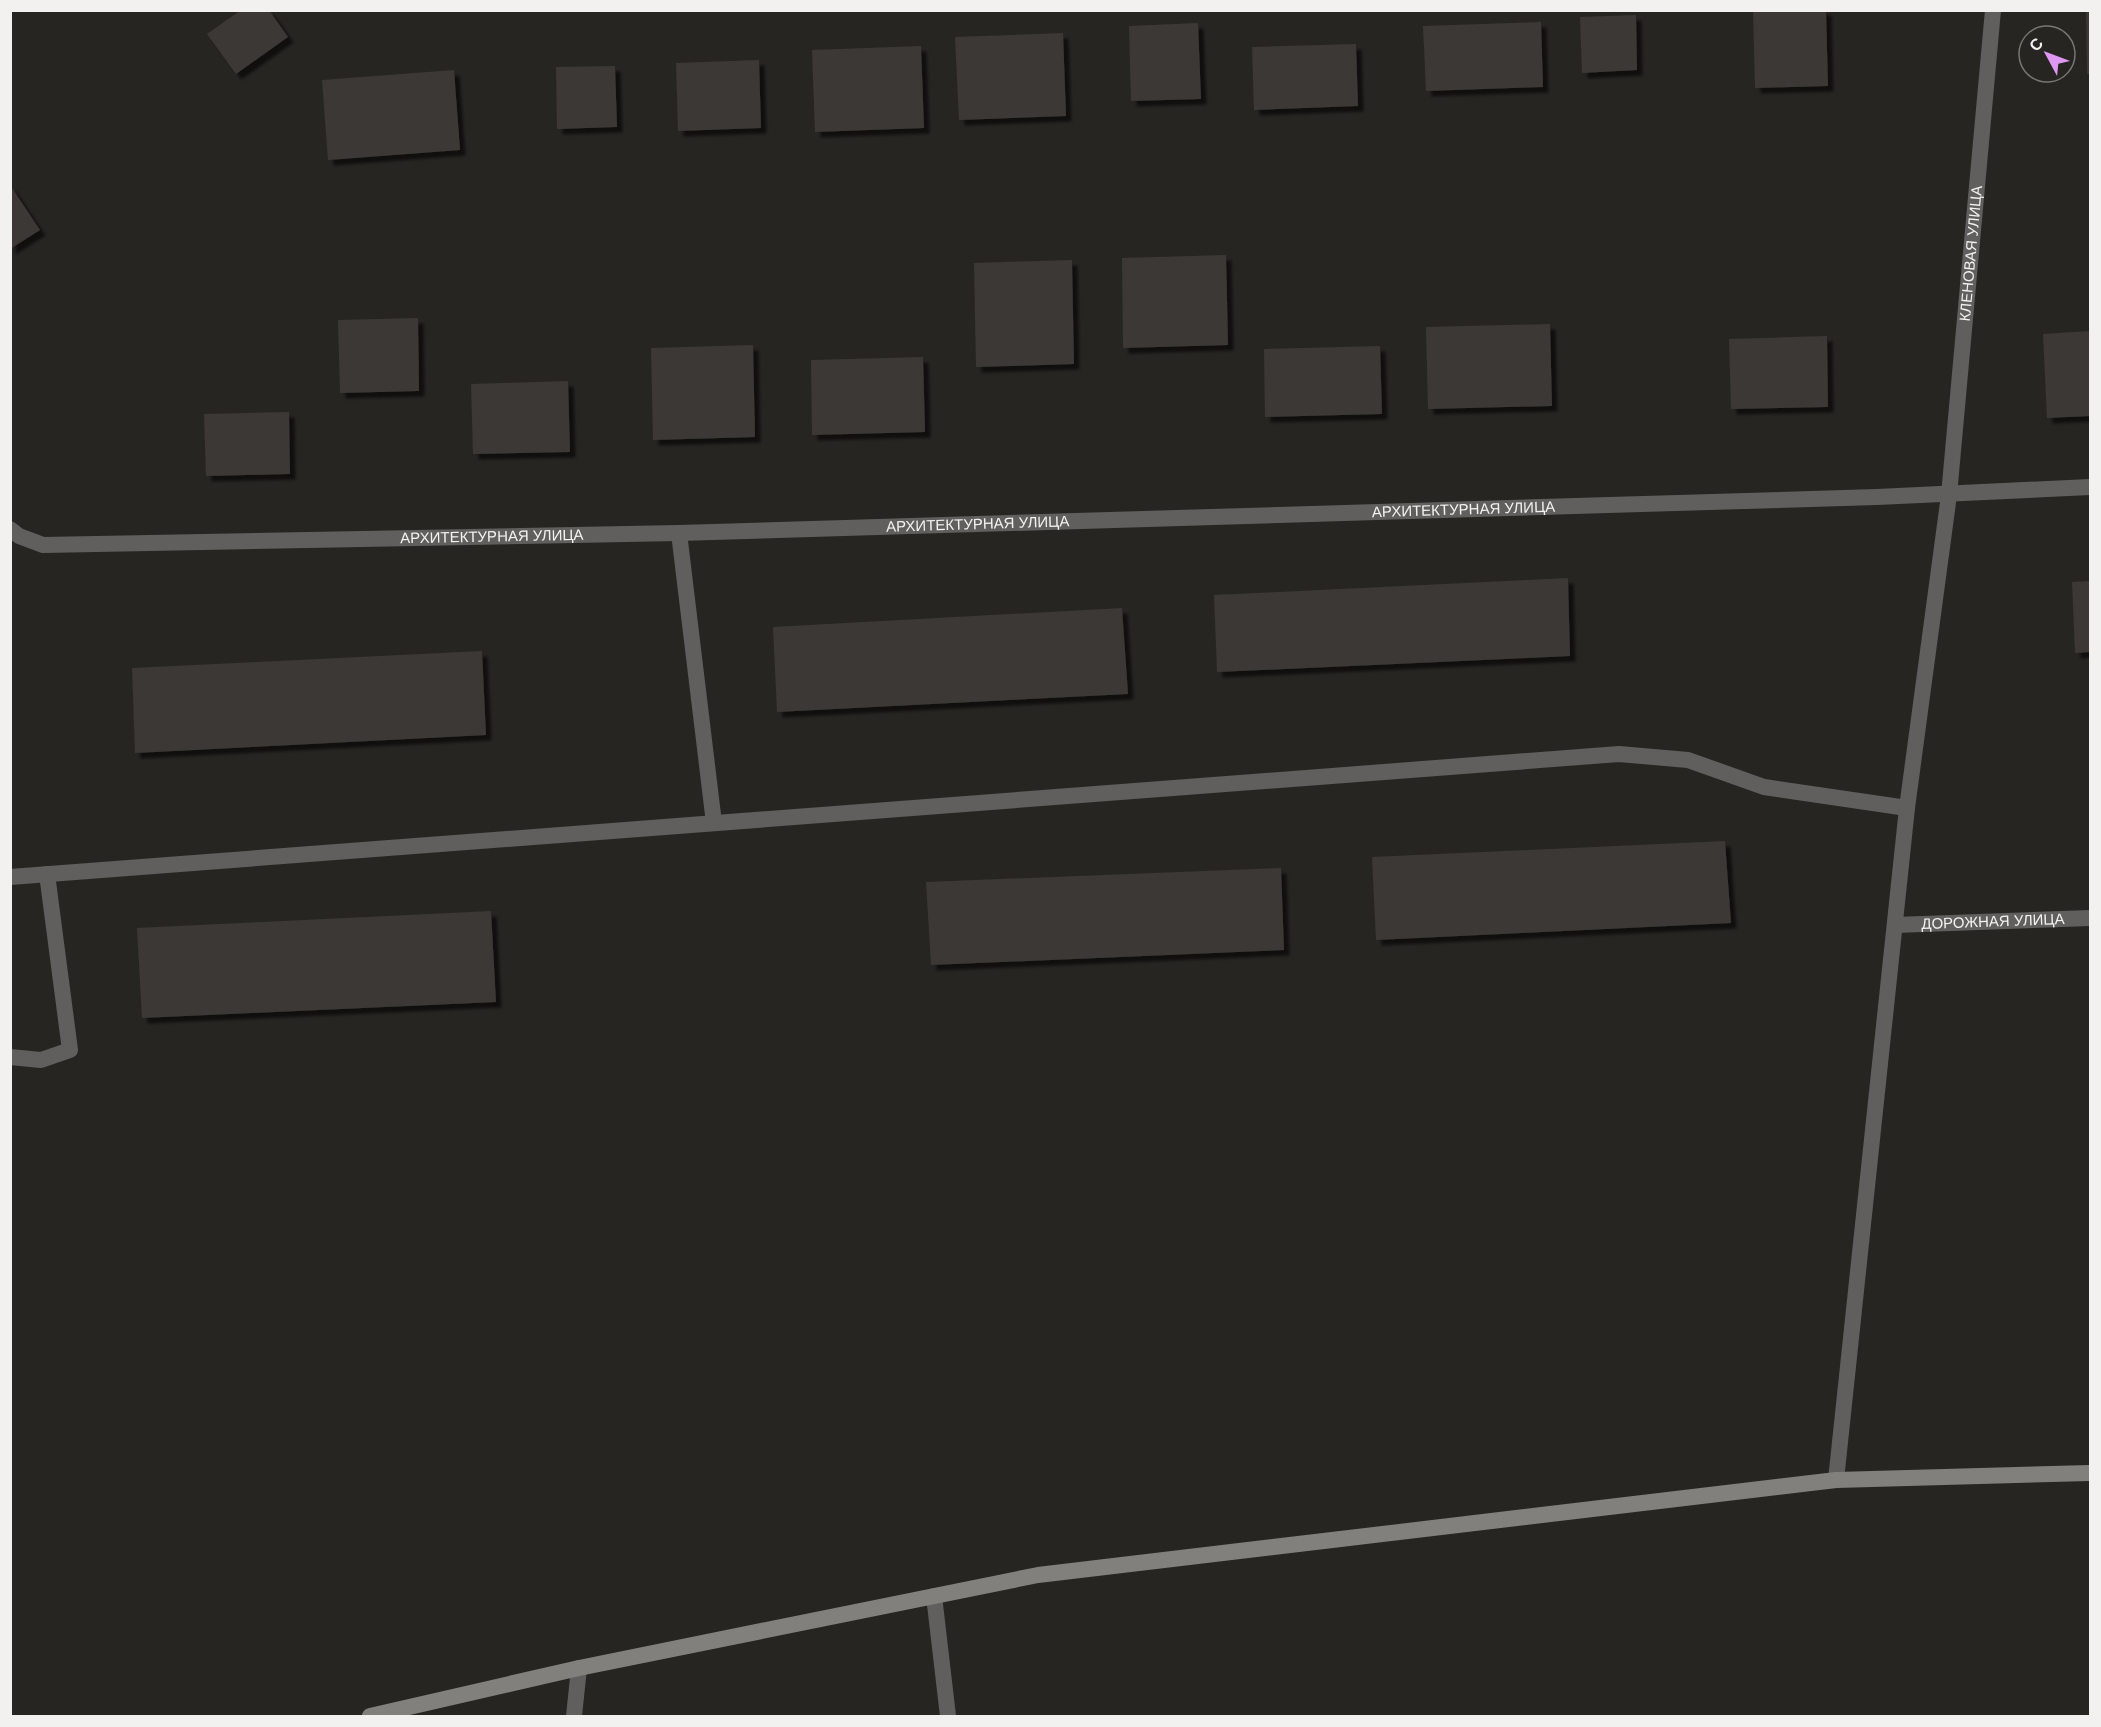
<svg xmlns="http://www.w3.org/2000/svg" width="2101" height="1727" font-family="'DM Sans',sans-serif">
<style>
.building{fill:#3a3935;filter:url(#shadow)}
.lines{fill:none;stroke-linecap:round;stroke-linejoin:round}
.service{stroke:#605f5d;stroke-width:16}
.minor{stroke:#605f5d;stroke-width:16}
.secondary{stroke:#81807d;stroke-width:16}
.labels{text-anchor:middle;stroke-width:4.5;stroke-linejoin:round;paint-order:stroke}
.street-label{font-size:15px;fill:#f2f1ef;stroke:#272522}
</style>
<defs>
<filter id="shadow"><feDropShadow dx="5.5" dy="5.5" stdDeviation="1.5" flood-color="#0009"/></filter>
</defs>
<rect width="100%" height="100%" fill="#272522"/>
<path class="building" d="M 241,10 L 269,10 L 288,37 L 236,74 L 207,34 Z
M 1753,10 L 1826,10 L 1828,86 L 1755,88 Z
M 2086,10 L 2090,10 L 2090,74 L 2087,74 Z
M 1636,15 L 1637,70 L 1582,73 L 1580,17 Z
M 1541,22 L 1543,87 L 1426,91 L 1423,26 Z
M 1198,23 L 1201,99 L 1131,101 L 1129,26 Z
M 1063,33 L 1066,116 L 959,120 L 955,37 Z
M 1356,44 L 1358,106 L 1254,110 L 1252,47 Z
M 921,46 L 924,128 L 815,132 L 812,50 Z
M 759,60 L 761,128 L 678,131 L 676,63 Z
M 615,66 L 617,127 L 557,129 L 556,67 Z
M 454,70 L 460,150 L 328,160 L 322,80 Z
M 10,185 L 40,230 L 10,249 Z
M 1226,255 L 1228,345 L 1123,348 L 1122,258 Z
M 1072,260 L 1074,364 L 976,367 L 974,263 Z
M 418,318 L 419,391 L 340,393 L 338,320 Z
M 1550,324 L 1552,406 L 1428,409 L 1426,327 Z
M 2090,331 L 2090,416 L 2047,418 L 2043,334 Z
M 1827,336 L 1828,407 L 1731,409 L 1729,339 Z
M 753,345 L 755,437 L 653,440 L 651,348 Z
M 1380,346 L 1382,414 L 1265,417 L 1264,349 Z
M 923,357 L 925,432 L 812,435 L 811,360 Z
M 568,381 L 570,452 L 473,454 L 471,384 Z
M 289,412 L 290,474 L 206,476 L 204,414 Z
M 1568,578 L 1570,656 L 1217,672 L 1214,595 Z
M 2090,581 L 2090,652 L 2075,653 L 2072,582 Z
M 1122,608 L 1128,694 L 777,712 L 773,627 Z
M 482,651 L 486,735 L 135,753 L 132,668 Z
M 1725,841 L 1731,923 L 1376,940 L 1372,857 Z
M 1281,868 L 1284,950 L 931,965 L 926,882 Z
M 491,911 L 496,1002 L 142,1018 L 137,928 Z"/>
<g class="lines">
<path class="service" d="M 679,533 L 714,823
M 10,1057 L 41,1060 L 70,1050 L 47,874
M 934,1596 L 948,1716
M 574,1716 L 579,1668"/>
<g class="minor">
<path id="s1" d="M 10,529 L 19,536 L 43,545 L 679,533 L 1877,497 L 2090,487"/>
<path d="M 10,877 L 1619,754 L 1688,760 L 1764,787 L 1907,808"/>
<path id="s2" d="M 1895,925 L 2090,918"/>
<path id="s3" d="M 1836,1480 L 1907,808 L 1949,495 L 1993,10"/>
</g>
<path class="secondary" d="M 370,1716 L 579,1668 L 1038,1575 L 1836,1480 L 2090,1473"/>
</g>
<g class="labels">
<g class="street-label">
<text dy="5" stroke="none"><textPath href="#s3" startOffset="1234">КЛЕНОВАЯ УЛИЦА</textPath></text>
<text dy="5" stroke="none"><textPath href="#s1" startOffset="1458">АРХИТЕКТУРНАЯ УЛИЦА</textPath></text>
<text dy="5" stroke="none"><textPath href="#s1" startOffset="972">АРХИТЕКТУРНАЯ УЛИЦА</textPath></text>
<text dy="5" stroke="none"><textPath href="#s1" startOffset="486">АРХИТЕКТУРНАЯ УЛИЦА</textPath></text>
<text dy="5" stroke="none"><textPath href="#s2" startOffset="98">ДОРОЖНАЯ УЛИЦА</textPath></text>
</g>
</g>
<rect width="2101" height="1727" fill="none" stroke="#f2f1ef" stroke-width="24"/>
<g transform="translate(2047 54) rotate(311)"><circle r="28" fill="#272522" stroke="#787774" stroke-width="1.5"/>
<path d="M0-4.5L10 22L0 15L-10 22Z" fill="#df98f2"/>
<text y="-9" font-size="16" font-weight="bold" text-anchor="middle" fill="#f2f1ef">С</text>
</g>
</svg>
